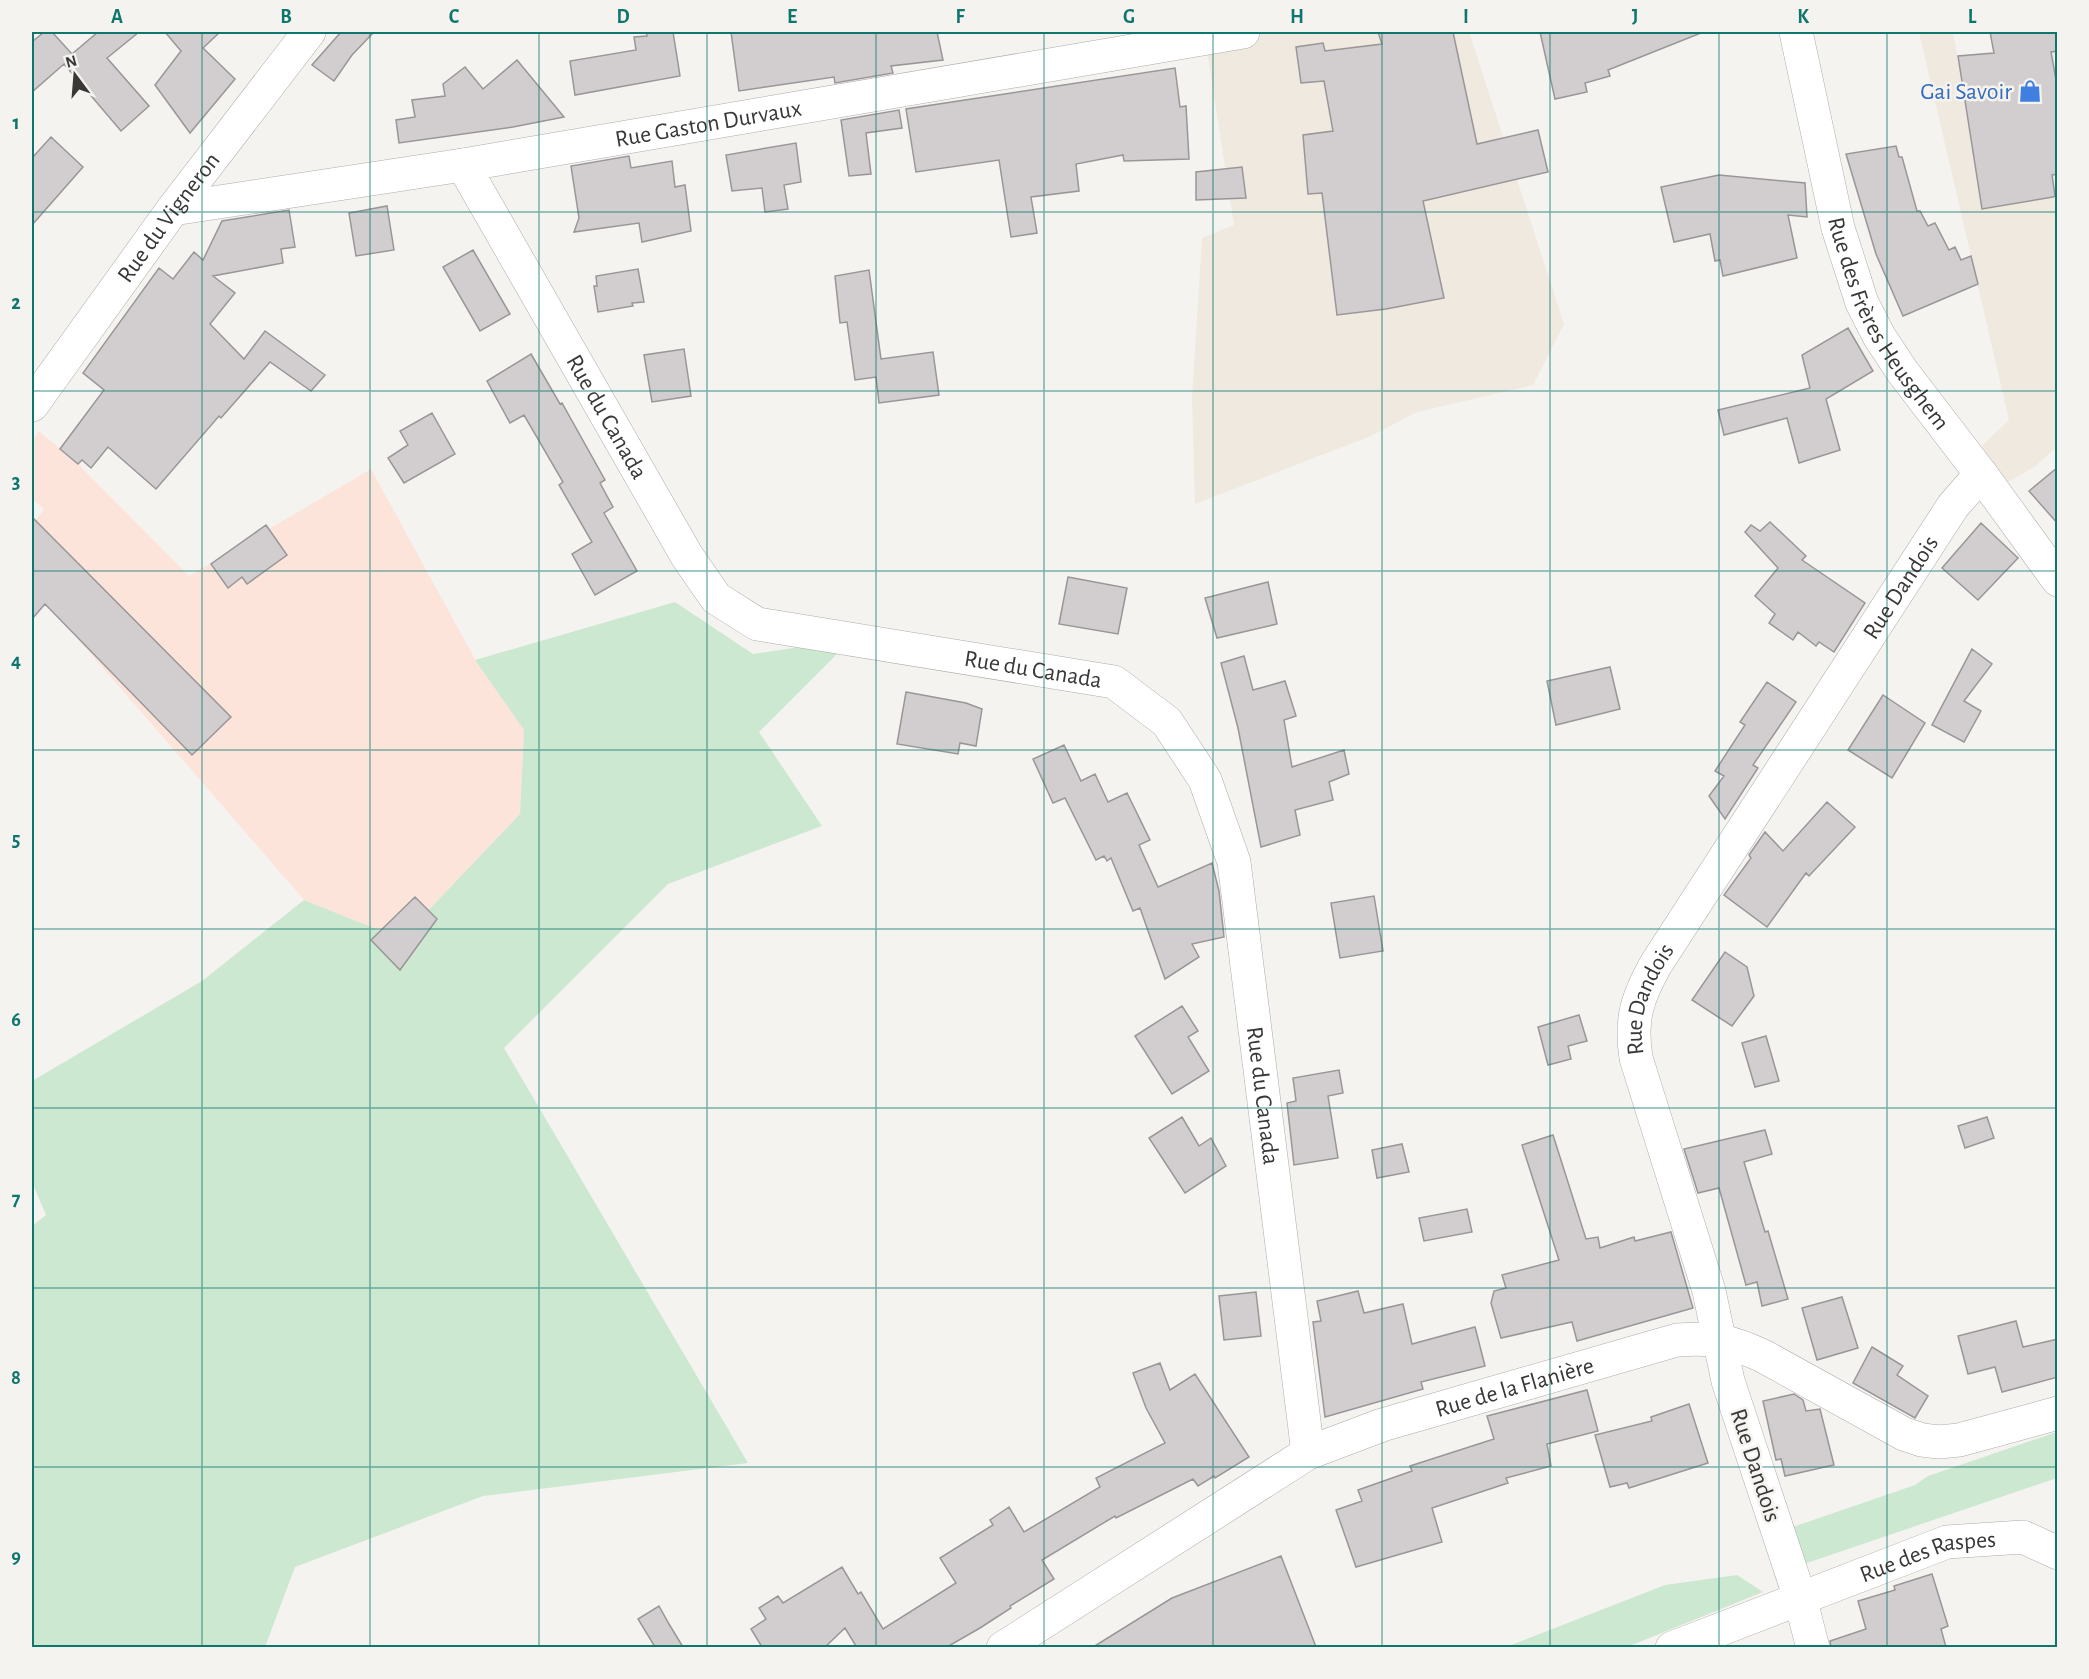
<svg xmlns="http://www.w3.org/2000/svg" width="2089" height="1679" font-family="'Alegreya Sans',sans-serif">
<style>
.built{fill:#efe9df}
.industrial{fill:#fde4db}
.green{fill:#cde8d0}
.building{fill:#d2ced0;stroke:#999698;stroke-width:1.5}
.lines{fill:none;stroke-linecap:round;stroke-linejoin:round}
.minor-casing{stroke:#aeaca9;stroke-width:34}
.minor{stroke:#fff;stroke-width:33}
.grid{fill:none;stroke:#0f766e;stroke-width:1.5;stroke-opacity:0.55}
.labels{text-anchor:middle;stroke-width:5;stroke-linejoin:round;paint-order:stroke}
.shop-label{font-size:24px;fill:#366cbe;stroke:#f5f3f0;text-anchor:end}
.street-label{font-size:24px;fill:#393837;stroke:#f5f3f0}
.neatline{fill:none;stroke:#0f766e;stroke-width:2}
.grid-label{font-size:20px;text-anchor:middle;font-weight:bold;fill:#0f766e}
</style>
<rect width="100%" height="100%" fill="#f5f3f0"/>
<path class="built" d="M 1243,32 L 1469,32 L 1564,324 L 1533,385 L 1417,412 L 1371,436 L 1195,504 L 1192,398 L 1202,238 L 1234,225 L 1205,38 Z
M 1919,32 L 1953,32 L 1959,65 L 1998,56 L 1995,32 L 2057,32 L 2057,447 L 2034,467 L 1993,491 L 1969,458 L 2009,420 Z"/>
<path class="industrial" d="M 39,431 L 78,464 L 189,576 L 371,469 L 475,659 L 524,730 L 520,814 L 401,939 L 304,900 L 32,586 L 32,525 L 44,509 L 32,499 L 32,440 Z"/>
<path class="green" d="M 675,602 L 753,654 L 852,639 L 759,732 L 822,826 L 668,884 L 504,1048 L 748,1463 L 483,1496 L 295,1567 L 265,1647 L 32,1647 L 32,1226 L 46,1215 L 32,1182 L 32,1081 L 202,981 L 304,900 L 401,939 L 520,814 L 524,730 L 475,660 Z
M 2057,1432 L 2057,1478 L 1804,1564 L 1790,1528 L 1915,1485 L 1928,1476 Z
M 1737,1575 L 1763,1592 L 1627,1647 L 1506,1647 L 1665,1585 Z"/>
<path class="building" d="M 44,32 L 52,32 L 72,54 L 98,32 L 139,32 L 107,58 L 149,106 L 121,131 L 64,64 L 32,92 L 32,42 Z
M 165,32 L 220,32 L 203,48 L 235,79 L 190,133 L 155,85 L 181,51 Z
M 341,32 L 374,32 L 352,55 L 334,81 L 312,65 Z
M 646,32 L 673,32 L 680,76 L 575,95 L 570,61 L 636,50 L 634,37 L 647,36 Z
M 731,32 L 937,32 L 943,60 L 891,66 L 893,73 L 835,83 L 834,77 L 739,91 Z
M 1378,32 L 1453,32 L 1477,144 L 1538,130 L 1548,172 L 1423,201 L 1444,298 L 1386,309 L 1337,315 L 1322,193 L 1308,194 L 1303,135 L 1333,131 L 1324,81 L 1301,83 L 1296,47 L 1323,43 L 1325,51 L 1382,44 Z
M 1540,32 L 1701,32 L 1701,33 L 1608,70 L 1610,76 L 1585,83 L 1587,92 L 1555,99 Z
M 1990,32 L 2058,32 L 2058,51 L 2051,52 L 2058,91 L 2058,174 L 2052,175 L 2055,196 L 2053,197 L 1982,209 L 1958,56 L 1994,53 Z
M 517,60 L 564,117 L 513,127 L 399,143 L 396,120 L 415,117 L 412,100 L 445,96 L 443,84 L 465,67 L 483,89 Z
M 1175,68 L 1180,107 L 1186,106 L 1189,159 L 1124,161 L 1123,155 L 1076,164 L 1079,191 L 1031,197 L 1037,233 L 1011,237 L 999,160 L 916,172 L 906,109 Z
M 899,110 L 902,128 L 866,133 L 871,174 L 849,176 L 841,120 Z
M 51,137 L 83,167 L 32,225 L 32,158 Z
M 796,143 L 801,182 L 784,185 L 788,209 L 765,212 L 762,188 L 732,191 L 726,155 Z
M 1896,146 L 1899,157 L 1902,157 L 1917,211 L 1920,211 L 1928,226 L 1935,223 L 1949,250 L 1955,247 L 1961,260 L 1971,256 L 1978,284 L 1903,316 L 1876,254 L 1846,154 Z
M 629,156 L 631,168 L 672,161 L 675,187 L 685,185 L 691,231 L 642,242 L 639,223 L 574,232 L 579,218 L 571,166 Z
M 1242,167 L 1246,198 L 1196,200 L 1196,172 Z
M 1719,175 L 1805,183 L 1807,217 L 1788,215 L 1797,258 L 1723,276 L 1720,260 L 1715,261 L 1710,234 L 1674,242 L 1661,187 Z
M 387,206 L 394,250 L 356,256 L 349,213 Z
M 289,210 L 295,247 L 281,249 L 283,263 L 213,276 L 235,293 L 210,324 L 244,359 L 265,331 L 325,375 L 311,391 L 270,362 L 221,418 L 219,416 L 156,489 L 108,447 L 91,468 L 82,460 L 78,464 L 60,449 L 104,390 L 83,373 L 159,268 L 173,279 L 194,252 L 203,260 L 222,221 Z
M 473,250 L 510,314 L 480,331 L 443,267 Z
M 638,269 L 644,302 L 632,303 L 633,306 L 598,312 L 594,286 L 597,286 L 596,276 Z
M 869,270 L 881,359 L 933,352 L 939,395 L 879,403 L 876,377 L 855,380 L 847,322 L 840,323 L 835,276 Z
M 1848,328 L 1873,371 L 1826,399 L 1840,450 L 1799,463 L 1787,418 L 1724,435 L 1718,410 L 1810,388 L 1802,355 Z
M 684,349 L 691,396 L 652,402 L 644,355 Z
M 531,354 L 560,404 L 562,403 L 605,480 L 600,483 L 613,507 L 604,513 L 637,571 L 595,595 L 572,554 L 592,542 L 559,485 L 563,482 L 524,415 L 510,423 L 487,381 Z
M 432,413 L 455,454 L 404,483 L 388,458 L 408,445 L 400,431 Z
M 2058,467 L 2058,524 L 2029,491 Z
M 32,517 L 231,717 L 192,755 L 45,604 L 32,619 Z
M 1770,522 L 1806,556 L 1802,560 L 1865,603 L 1834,652 L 1819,642 L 1816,646 L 1798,632 L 1793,640 L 1769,623 L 1775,614 L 1755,596 L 1778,568 L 1745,532 L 1751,525 L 1760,531 Z
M 1981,523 L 2018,558 L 1978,600 L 1942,568 Z
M 266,525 L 287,555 L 247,584 L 242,577 L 228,588 L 211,564 Z
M 1068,577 L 1127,588 L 1118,634 L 1059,624 Z
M 1268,582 L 1277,624 L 1217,638 L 1205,598 Z
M 1972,649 L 1992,664 L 1964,701 L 1981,711 L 1964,742 L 1932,725 Z
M 1244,656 L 1253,690 L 1285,681 L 1296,716 L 1284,720 L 1292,767 L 1344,750 L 1349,774 L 1329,782 L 1333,800 L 1295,810 L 1300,835 L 1261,847 L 1238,728 L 1221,663 Z
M 1610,667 L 1620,709 L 1556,725 L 1547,681 Z
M 1767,682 L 1796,702 L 1753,765 L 1758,768 L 1725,819 L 1709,796 L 1724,776 L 1715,771 L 1745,725 L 1740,722 Z
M 906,692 L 966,703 L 982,709 L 976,746 L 960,743 L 958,754 L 897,744 Z
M 1883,695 L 1925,723 L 1892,778 L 1848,750 Z
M 1064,745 L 1081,781 L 1095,774 L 1108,802 L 1127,793 L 1150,840 L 1139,845 L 1158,887 L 1212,863 L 1219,891 L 1224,937 L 1192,944 L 1199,957 L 1165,979 L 1140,908 L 1133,911 L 1111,858 L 1107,861 L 1104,856 L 1096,860 L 1065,798 L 1053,803 L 1033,759 Z
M 1827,802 L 1855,827 L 1809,876 L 1806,873 L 1767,927 L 1724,895 L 1751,858 L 1749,855 L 1765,832 L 1783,851 Z
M 1374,896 L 1383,951 L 1340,958 L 1331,903 Z
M 415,897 L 437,919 L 400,970 L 371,940 Z
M 1725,952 L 1747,967 L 1754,996 L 1732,1026 L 1692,1000 Z
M 1182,1006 L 1198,1031 L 1188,1037 L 1209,1071 L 1172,1094 L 1135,1036 Z
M 1579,1015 L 1587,1041 L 1568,1046 L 1571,1059 L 1548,1065 L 1538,1027 Z
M 1766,1036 L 1779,1081 L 1755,1087 L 1742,1043 Z
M 1339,1070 L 1343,1093 L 1328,1096 L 1338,1158 L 1294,1165 L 1287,1103 L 1296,1101 L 1293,1078 Z
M 1182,1117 L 1199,1146 L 1211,1138 L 1226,1166 L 1185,1193 L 1149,1138 Z
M 1987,1117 L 1994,1138 L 1965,1148 L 1958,1126 Z
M 1765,1130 L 1772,1154 L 1744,1162 L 1765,1232 L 1768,1231 L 1788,1299 L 1762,1306 L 1757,1282 L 1746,1285 L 1719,1188 L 1698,1193 L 1684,1149 Z
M 1553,1135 L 1586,1239 L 1598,1237 L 1600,1248 L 1634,1237 L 1635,1241 L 1671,1232 L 1693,1308 L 1577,1341 L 1572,1322 L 1501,1338 L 1491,1303 L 1494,1291 L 1506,1288 L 1502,1275 L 1559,1260 L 1522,1145 Z
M 1402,1144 L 1409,1172 L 1377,1178 L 1372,1150 Z
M 1467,1209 L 1472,1232 L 1424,1241 L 1419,1218 Z
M 1358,1291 L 1364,1313 L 1403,1304 L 1412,1344 L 1475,1327 L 1485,1366 L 1421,1382 L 1423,1389 L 1325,1417 L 1313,1322 L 1321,1321 L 1317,1301 Z
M 1256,1292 L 1261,1336 L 1224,1340 L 1219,1296 Z
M 1842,1297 L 1858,1348 L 1817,1360 L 1802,1308 Z
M 2016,1321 L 2023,1347 L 2058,1339 L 2058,1377 L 2002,1392 L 1995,1367 L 1968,1374 L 1958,1336 Z
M 1872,1347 L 1903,1366 L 1897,1375 L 1928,1396 L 1915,1418 L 1853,1383 Z
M 1160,1363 L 1170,1390 L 1195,1374 L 1249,1457 L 1215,1478 L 1214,1476 L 1198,1486 L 1193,1479 L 1116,1518 L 1115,1516 L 1042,1560 L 1054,1579 L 1010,1606 L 1011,1608 L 980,1628 L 947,1647 L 852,1647 L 856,1646 L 845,1628 L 825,1647 L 762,1647 L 751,1629 L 766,1619 L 759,1608 L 778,1596 L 783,1603 L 842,1567 L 858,1594 L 861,1592 L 883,1629 L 956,1583 L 940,1558 L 993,1525 L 990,1520 L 1009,1507 L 1024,1532 L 1100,1487 L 1096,1478 L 1165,1443 L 1146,1408 L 1133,1373 Z
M 1587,1390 L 1598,1431 L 1547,1444 L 1551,1466 L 1506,1478 L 1508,1483 L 1432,1508 L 1442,1542 L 1356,1567 L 1336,1510 L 1362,1501 L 1358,1490 L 1412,1471 L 1410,1466 L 1494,1439 L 1487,1416 Z
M 1794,1394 L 1803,1400 L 1806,1411 L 1820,1409 L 1834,1465 L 1785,1476 L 1781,1459 L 1776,1460 L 1763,1401 Z
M 1689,1404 L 1708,1463 L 1629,1488 L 1627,1483 L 1610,1487 L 1595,1435 L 1652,1421 L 1651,1417 Z
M 1281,1556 L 1316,1647 L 1093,1647 L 1172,1598 Z
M 1932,1574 L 1948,1626 L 1941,1629 L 1946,1647 L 1831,1647 L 1830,1641 L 1866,1629 L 1858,1601 L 1895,1590 L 1894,1586 Z
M 659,1606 L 669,1624 L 683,1647 L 655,1647 L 638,1619 Z"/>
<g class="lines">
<g class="minor-casing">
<g id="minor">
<path id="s1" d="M 1796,32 L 1838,228 L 1862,303 L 1879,336 L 1902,371 L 1981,474 L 2058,580"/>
<path id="s2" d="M 463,165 L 687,556 L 716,598 L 757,624 L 1114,682 L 1167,722 L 1205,780 L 1234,862 L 1308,1453"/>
<path id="s3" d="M 173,209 L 463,165 L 1243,32"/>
<path id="s4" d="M 32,405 L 173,209 L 309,32"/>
<path id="s5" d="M 1003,1648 L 1308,1453 L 1382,1425 L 1677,1340 C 1714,1337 1730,1341 1763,1356 L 1904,1434 L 1922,1440 L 1939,1442 L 1959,1440 L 2058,1413"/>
<path id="s6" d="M 1672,1648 L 1947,1542 L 2023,1537 L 2058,1553"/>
<path id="s7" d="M 1813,1648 L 1800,1598 L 1728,1381 L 1709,1291 L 1636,1058 C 1630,1019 1637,998 1656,964 L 1953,506 L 1981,474"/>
</g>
</g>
<use href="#minor" class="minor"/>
</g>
<path class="grid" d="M 202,32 L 202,1648M 370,32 L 370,1648M 539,32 L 539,1648M 707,32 L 707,1648M 876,32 L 876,1648M 1044,32 L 1044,1648M 1213,32 L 1213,1648M 1382,32 L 1382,1648M 1550,32 L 1550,1648M 1719,32 L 1719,1648M 1887,32 L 1887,1648M 32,212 L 2058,212M 32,391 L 2058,391M 32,571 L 2058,571M 32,750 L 2058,750M 32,929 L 2058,929M 32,1108 L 2058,1108M 32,1288 L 2058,1288M 32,1467 L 2058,1467"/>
<defs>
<g id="shop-bare" transform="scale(1.8)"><path d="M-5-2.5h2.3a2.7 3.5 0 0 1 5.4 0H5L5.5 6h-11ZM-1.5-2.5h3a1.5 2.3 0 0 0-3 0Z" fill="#3f7fe0" stroke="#f5f3f0" stroke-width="2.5" paint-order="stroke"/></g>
</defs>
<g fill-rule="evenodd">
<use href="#shop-bare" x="2030" y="91"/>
</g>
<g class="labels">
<g class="shop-label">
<text x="2012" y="99">Gai Savoir</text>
</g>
<g class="street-label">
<text dy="8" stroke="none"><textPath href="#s3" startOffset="542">Rue Gaston Durvaux</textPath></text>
<text dy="8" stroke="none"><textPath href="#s4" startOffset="232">Rue du Vigneron</textPath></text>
<text dy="8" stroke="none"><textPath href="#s1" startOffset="309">Rue des Frères Heusghem</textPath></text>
<text dy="8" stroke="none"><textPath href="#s2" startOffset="290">Rue du Canada</textPath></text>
<text dy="8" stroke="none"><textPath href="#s7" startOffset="1164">Rue Dandois</textPath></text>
<text dy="8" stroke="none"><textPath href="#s2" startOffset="830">Rue du Canada</textPath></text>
<text dy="8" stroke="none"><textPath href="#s7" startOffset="678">Rue Dandois</textPath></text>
<text dy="8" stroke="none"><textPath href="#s2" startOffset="1370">Rue du Canada</textPath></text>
<text dy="8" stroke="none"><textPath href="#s5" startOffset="579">Rue de la Flanière</textPath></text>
<text transform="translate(1756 1465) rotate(72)" y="8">Rue Dandois</text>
<text dy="8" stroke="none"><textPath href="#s6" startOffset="273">Rue des Raspes</textPath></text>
</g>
</g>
<rect width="2089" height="1679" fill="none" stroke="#f5f3f0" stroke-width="66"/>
<g transform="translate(75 75) rotate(344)" stroke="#f5f3f0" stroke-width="4.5" paint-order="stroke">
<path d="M0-4.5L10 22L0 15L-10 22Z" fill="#393837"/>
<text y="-9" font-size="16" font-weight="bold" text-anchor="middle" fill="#393837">N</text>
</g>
<rect x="33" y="33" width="2023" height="1613" class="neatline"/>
<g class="grid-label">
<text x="117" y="23">A</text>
<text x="286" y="23">B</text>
<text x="454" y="23">C</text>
<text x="623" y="23">D</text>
<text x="792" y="23">E</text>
<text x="960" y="23">F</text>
<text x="1129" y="23">G</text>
<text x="1297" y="23">H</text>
<text x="1466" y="23">I</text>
<text x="1635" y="23">J</text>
<text x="1803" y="23">K</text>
<text x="1972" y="23">L</text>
<text x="16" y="129">1</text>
<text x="16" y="309">2</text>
<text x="16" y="488">3</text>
<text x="16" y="667">4</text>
<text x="16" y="846">5</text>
<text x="16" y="1026">6</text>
<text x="16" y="1205">7</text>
<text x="16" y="1384">8</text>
<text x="16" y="1563">9</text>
</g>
</svg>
